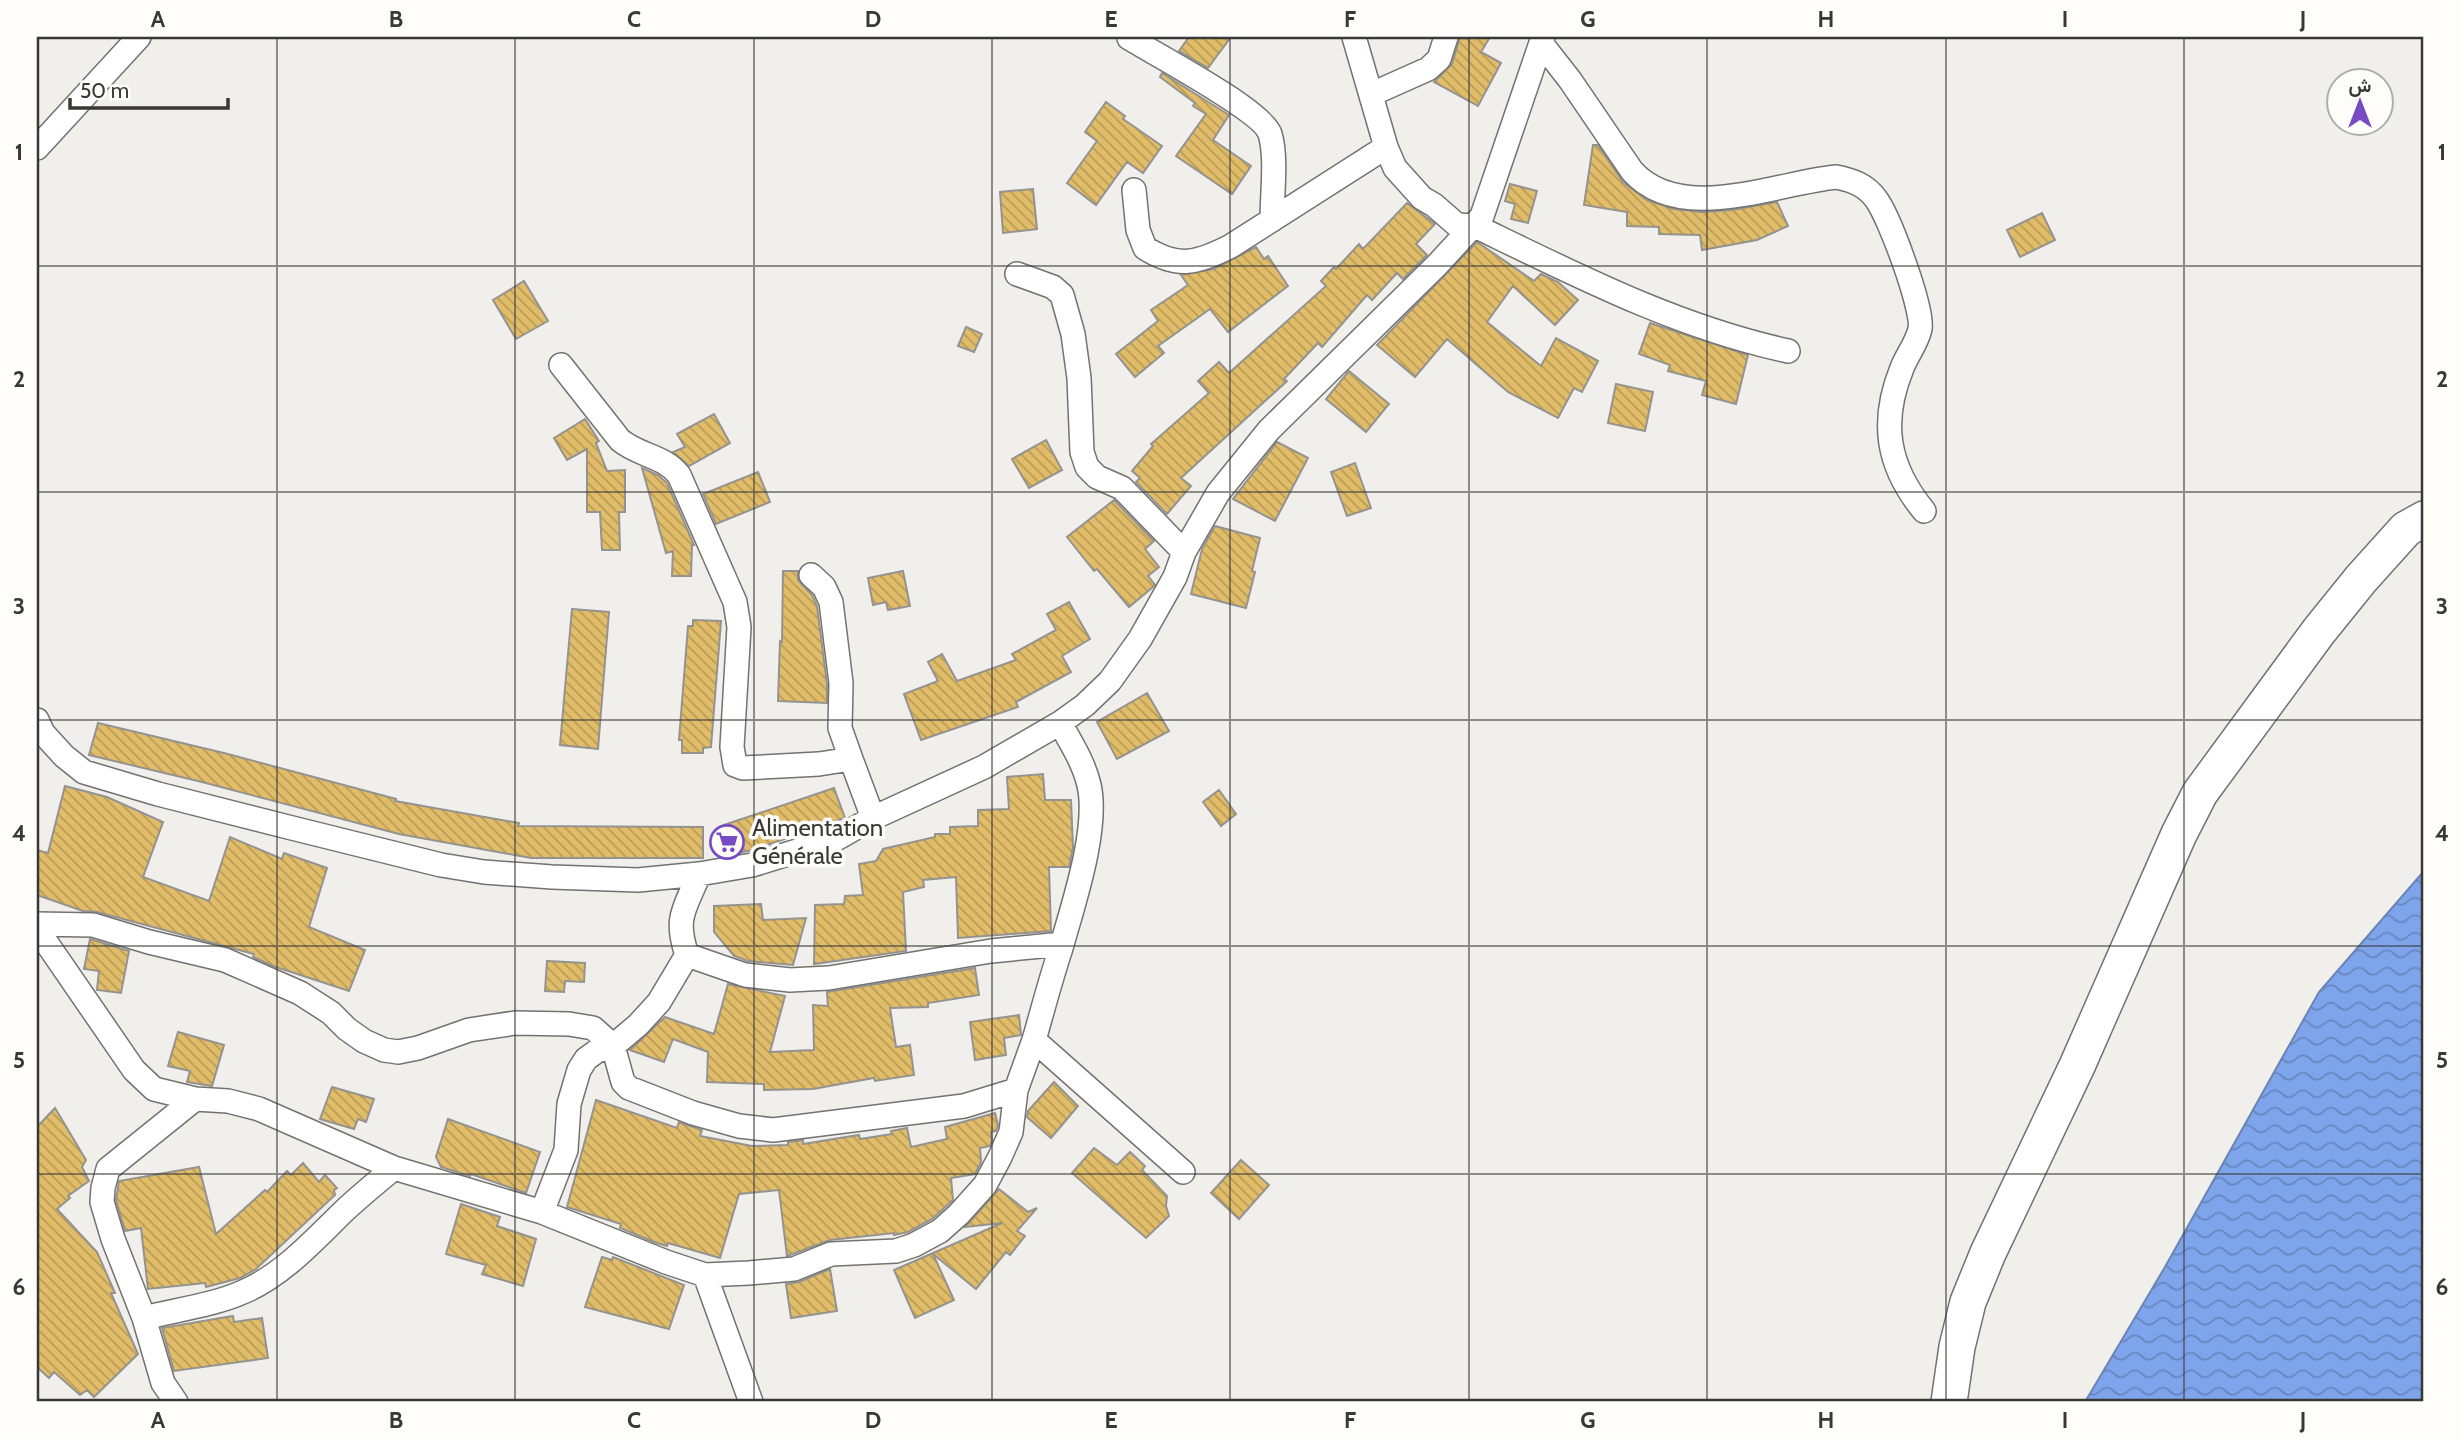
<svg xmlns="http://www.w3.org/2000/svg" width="2461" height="1439" font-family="Cabin,Vazirmatn,sans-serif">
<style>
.water{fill:url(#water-waves);stroke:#6984b5;stroke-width:2}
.building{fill:url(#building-back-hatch);stroke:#94938f;stroke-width:2}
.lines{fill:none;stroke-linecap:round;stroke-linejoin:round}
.minor-casing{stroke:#73726e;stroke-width:26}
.primary-casing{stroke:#73726e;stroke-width:38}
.minor{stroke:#fff;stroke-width:23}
.primary{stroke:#fff;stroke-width:35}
.grid{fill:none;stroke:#393837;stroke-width:2;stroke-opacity:0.55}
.labels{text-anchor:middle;stroke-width:7;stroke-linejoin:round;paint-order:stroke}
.poi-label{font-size:24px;fill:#393837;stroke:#fefdf9;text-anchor:start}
.neatline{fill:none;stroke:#393837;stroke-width:2.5}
.grid-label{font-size:23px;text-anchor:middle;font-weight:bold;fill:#393837}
</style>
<defs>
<pattern id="water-waves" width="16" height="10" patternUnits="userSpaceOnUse" patternTransform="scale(1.75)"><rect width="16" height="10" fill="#7ea4eb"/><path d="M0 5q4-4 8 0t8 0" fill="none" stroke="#6887bf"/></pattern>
<pattern id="building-back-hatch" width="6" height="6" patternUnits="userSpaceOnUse" patternTransform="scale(1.75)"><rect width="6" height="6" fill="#e2bd69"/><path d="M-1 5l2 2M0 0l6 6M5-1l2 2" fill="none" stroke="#b89b57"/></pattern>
</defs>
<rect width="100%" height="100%" fill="#f1efeb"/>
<path class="water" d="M 2424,871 L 2424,1402 L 2085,1402 L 2165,1267 L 2319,992 Z"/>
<path class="building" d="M 1189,37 L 1231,37 L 1208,68 L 1179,51 Z
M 1460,37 L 1490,37 L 1481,52 L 1501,63 L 1478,106 L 1434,82 L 1452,64 Z
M 1162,73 L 1229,115 L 1213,140 L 1251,166 L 1232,194 L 1176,156 L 1206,114 L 1193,106 L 1195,103 L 1160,77 Z
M 1106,102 L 1125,116 L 1123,119 L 1162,146 L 1143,173 L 1127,162 L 1096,205 L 1067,183 L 1097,141 L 1085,132 Z
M 1593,145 L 1598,145 L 1623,182 L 1647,200 L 1674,209 L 1702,212 L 1732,210 L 1777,202 L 1788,226 L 1757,240 L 1702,250 L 1700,235 L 1659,234 L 1659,227 L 1627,226 L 1627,212 L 1584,205 Z
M 1510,184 L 1537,191 L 1528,223 L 1511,219 L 1515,204 L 1505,201 Z
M 1033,189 L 1037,229 L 1003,233 L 1000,192 Z
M 1407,203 L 1435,224 L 1416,244 L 1427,255 L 1403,279 L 1397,273 L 1372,300 L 1367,295 L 1322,347 L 1318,343 L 1284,379 L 1287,381 L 1181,478 L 1191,486 L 1167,514 L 1136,482 L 1140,478 L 1132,471 L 1153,446 L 1151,444 L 1209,393 L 1198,381 L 1219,362 L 1229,373 L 1326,286 L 1321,281 L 1334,267 L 1336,269 L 1359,244 L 1363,249 Z
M 2042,213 L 2055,240 L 2020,257 L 2007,230 Z
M 1477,242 L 1534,281 L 1541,274 L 1558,282 L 1578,300 L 1555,325 L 1513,286 L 1487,322 L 1541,366 L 1556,338 L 1598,361 L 1582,392 L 1574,388 L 1558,418 L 1508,392 L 1447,339 L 1415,377 L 1377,345 Z
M 1256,247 L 1264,259 L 1268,256 L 1288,286 L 1228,332 L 1210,309 L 1158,346 L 1164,353 L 1135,377 L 1116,354 L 1158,321 L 1151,310 L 1188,285 L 1181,275 L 1214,269 Z
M 524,281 L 548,321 L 516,339 L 493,300 Z
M 1650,323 L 1748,355 L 1736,404 L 1702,395 L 1706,381 L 1668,371 L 1670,365 L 1639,354 Z
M 966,327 L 982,334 L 974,352 L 958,346 Z
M 1349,371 L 1389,404 L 1366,432 L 1326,399 Z
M 1616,384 L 1653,392 L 1645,431 L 1608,423 Z
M 714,414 L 730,443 L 689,466 L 673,452 L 685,447 L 677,434 Z
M 585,419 L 599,441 L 596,443 L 607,471 L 625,470 L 625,512 L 619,512 L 620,550 L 602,550 L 600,512 L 587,512 L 587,449 L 567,460 L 554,438 Z
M 1046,440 L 1062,470 L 1029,488 L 1012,459 Z
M 1277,442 L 1308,458 L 1275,521 L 1233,499 Z
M 1355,463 L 1371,508 L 1347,516 L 1331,472 Z
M 642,468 L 658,475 L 667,483 L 694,545 L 692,545 L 691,576 L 672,576 L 673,551 L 666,553 Z
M 758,472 L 770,502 L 716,524 L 703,494 Z
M 1114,500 L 1154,541 L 1145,549 L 1159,567 L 1148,576 L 1155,585 L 1153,587 L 1129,607 L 1097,569 L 1094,571 L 1067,537 Z
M 1215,526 L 1260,538 L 1252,571 L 1255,572 L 1246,608 L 1191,594 L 1202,549 Z
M 783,571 L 798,571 L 798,580 L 812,595 L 817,606 L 827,684 L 827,703 L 778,701 L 780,641 L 782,642 Z
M 903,571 L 910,606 L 888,610 L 886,602 L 873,605 L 868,578 Z
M 1069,602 L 1090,639 L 1062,656 L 1071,672 L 1016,702 L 1018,707 L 921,740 L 904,694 L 938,681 L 928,662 L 942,654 L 957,681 L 1016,660 L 1012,654 L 1056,630 L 1047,614 Z
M 572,609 L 609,612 L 598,749 L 560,745 Z
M 693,620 L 721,621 L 711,747 L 703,748 L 703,753 L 682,753 L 682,740 L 679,740 L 688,626 L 693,626 Z
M 1147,693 L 1169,731 L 1117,759 L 1097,722 Z
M 98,723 L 224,753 L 396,799 L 395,801 L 519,823 L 518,826 L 703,827 L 703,858 L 531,858 L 399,834 L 202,782 L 89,755 Z
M 1043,774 L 1045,800 L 1071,800 L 1073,848 L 1069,867 L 1049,867 L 1051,931 L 958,938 L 956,877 L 923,880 L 924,887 L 903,892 L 906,951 L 814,964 L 815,905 L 844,904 L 845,896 L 863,895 L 859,864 L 876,861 L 883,849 L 935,837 L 935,834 L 950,834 L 950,827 L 978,826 L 978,810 L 1009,809 L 1007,777 Z
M 65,786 L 107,797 L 163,822 L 143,877 L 209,901 L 230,837 L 282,859 L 284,853 L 327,868 L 309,927 L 365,950 L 349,991 L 273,966 L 253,957 L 254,954 L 97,912 L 83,911 L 37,895 L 37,850 L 48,853 Z
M 834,788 L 845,818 L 756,849 L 734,854 L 724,825 Z
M 1219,790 L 1236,814 L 1221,826 L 1203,802 Z
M 761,904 L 763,920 L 806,918 L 793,965 L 748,961 L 734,956 L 714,932 L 714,906 Z
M 90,939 L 129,951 L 121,993 L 97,990 L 99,971 L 84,969 Z
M 547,961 L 585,963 L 584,982 L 565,981 L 564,992 L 545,991 Z
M 975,968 L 979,995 L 928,1003 L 928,1007 L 890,1008 L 896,1047 L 910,1045 L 914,1075 L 875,1081 L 874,1078 L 813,1089 L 764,1090 L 764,1084 L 707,1082 L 708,1052 L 673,1039 L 664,1062 L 630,1050 L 665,1017 L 714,1034 L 728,984 L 785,996 L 770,1052 L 814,1050 L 813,1005 L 828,1006 L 827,992 Z
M 1019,1015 L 1021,1035 L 1004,1038 L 1006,1055 L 975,1060 L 970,1022 Z
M 178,1032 L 224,1045 L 212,1086 L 187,1082 L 190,1071 L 168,1066 Z
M 1054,1082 L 1078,1106 L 1051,1138 L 1027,1117 L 1028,1111 Z
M 332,1087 L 374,1099 L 366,1122 L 358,1119 L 354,1129 L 320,1119 Z
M 596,1100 L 677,1128 L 679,1122 L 702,1130 L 700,1136 L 752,1146 L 788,1145 L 788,1142 L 803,1140 L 803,1144 L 859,1135 L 860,1139 L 892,1134 L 891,1131 L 907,1128 L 911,1147 L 947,1139 L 945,1127 L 995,1113 L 998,1125 L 996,1131 L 991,1132 L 992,1140 L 990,1146 L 980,1148 L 981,1162 L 975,1174 L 951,1178 L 953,1200 L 932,1219 L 908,1232 L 894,1235 L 894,1233 L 830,1240 L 787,1256 L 779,1190 L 739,1194 L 720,1258 L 668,1243 L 667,1246 L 654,1242 L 620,1228 L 621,1224 L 567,1207 Z
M 55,1108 L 86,1160 L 82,1167 L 89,1181 L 68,1196 L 70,1198 L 57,1209 L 97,1252 L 115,1293 L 111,1293 L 138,1354 L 94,1397 L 87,1390 L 80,1395 L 54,1372 L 49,1378 L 37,1367 L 37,1127 Z
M 448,1119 L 540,1152 L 526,1193 L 471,1174 L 470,1176 L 441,1167 L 436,1157 Z
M 1094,1148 L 1117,1165 L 1130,1152 L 1145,1166 L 1142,1170 L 1167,1196 L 1166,1206 L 1169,1216 L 1146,1238 L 1072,1173 Z
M 1241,1160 L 1269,1185 L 1239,1219 L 1211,1193 Z
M 303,1163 L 319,1182 L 325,1175 L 337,1188 L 334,1190 L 335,1195 L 256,1269 L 240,1278 L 206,1287 L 205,1283 L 148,1289 L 141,1228 L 125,1231 L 116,1200 L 119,1181 L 199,1167 L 216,1234 L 265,1190 L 267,1192 L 287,1171 L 291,1175 Z
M 999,1189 L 1028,1212 L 1037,1208 L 1017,1231 L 1025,1236 L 1010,1255 L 1006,1252 L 976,1289 L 933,1254 L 954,1300 L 915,1318 L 894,1270 L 1002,1223 L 965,1227 Z
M 461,1204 L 500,1217 L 497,1226 L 536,1239 L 523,1286 L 482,1274 L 486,1265 L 446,1254 Z
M 602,1257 L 612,1260 L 613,1257 L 684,1285 L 669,1329 L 585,1307 Z
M 830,1269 L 837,1311 L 791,1318 L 786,1284 L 799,1282 Z
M 233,1316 L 234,1322 L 262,1318 L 268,1358 L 174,1371 L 162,1328 Z"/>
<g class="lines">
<g class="minor-casing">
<path id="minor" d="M 1354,37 L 1386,147
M 1129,38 C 1155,54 1263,111 1270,134 C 1277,157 1272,194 1272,220
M 1541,43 L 1570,80 L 1632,171 C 1680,225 1776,183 1836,177 C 1852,180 1866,185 1876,199 C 1889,216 1924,310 1920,329 C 1917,343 1907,355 1902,368 C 1880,422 1887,466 1924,511
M 1372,94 L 1428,69 L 1439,59 L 1446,37
M 37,148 L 139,37
M 1134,190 L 1138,230 L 1145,248 C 1178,269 1198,263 1231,246 L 1386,147 L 1395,168 L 1422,198 L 1434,205 L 1457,225 L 1475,226 C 1576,275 1677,327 1788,351
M 1017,274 L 1053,287 L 1062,295 L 1073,334 L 1079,378 L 1082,452 L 1087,467 L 1097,477 L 1122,488 L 1184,552
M 561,365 L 620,440 C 639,456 663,455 679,475 L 735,602 L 739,627 L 732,747 L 735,765 L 743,768 L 819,764 L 851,759 L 873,818
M 811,575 L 824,587 L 831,602 L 841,683 L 840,728 L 851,759
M 37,720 L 43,733 L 64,756 L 84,772 L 158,794 L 292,828 L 441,865 L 484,872 L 552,877 L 638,880 L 699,874 L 752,865 L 836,839 L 873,818 L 984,767 L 1060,723 L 1085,705 L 1110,681 L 1140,639 L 1175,577 L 1184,552 L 1218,493 L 1269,430 L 1437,265 L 1482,216 L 1543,37
M 1060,723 C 1071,743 1084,763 1089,785 C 1099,829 1073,905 1061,948 C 1051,978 1043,1009 1034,1040 L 1183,1172
M 699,874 C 685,909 674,917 687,955 L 745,975 L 790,980 L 829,978 L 991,951 L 1062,944
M 37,924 L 93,925 L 149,942 L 225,960 L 300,993 L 331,1013 L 347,1029 L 364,1041 L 384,1050 L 398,1052 L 418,1048 L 469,1030 L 515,1023 L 569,1024 L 593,1028 L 613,1046 L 623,1082 L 629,1088 L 693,1113 L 739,1126 L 773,1130 L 964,1106 L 1016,1090
M 37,929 L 134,1070 L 154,1089 L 195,1099 L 228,1101 L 259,1109 L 394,1168 L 542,1212 L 666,1262 L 705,1275 L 749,1273 L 794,1269 L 831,1254 L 896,1251 L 914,1245 L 940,1231 L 959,1214 L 985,1185 L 1000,1157 L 1011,1132 L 1016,1090 L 1034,1040
M 542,1212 L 566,1150 L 569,1104 L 579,1070 L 586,1059 L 597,1051 L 613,1046 L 638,1025 L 659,1002 L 687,955
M 705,1275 L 751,1402
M 144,1318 L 113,1239 L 102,1202 L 103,1188 L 108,1169 L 195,1099
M 176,1402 L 163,1383 L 144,1318 C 175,1310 214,1305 243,1292 C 283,1275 314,1240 344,1211 C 360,1196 377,1182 394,1168"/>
</g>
<g class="primary-casing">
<path id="primary" d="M 1949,1402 L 1957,1347 L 1968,1302 L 1988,1253 L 2077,1066 L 2179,834 L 2200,793 L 2319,631 L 2361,579 L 2406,529 L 2424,519"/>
</g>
<use href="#minor" class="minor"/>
<use href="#primary" class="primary"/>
</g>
<path class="grid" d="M 277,37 L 277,1402M 515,37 L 515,1402M 754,37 L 754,1402M 992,37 L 992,1402M 1230,37 L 1230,1402M 1469,37 L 1469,1402M 1707,37 L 1707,1402M 1946,37 L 1946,1402M 2184,37 L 2184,1402M 37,266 L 2424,266M 37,492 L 2424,492M 37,720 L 2424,720M 37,946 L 2424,946M 37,1174 L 2424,1174"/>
<defs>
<g id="supermarket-ring" transform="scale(1.75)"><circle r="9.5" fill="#fefdf9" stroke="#764bc3" stroke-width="1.5"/><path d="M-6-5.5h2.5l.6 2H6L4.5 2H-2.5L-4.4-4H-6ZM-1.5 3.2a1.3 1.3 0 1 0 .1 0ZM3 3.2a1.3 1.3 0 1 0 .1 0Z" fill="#764bc3"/></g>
</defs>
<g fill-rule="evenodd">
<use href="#supermarket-ring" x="727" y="842"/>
</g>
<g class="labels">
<g class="poi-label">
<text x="752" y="836">Alimentation<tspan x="752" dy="28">Générale</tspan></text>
</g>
</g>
<rect width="2461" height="1439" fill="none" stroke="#fefdf9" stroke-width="77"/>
<g transform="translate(2360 102)"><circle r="33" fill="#fefdf9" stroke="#afaeab" stroke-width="2"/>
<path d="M0-5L12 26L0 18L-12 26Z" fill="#764bc3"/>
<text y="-10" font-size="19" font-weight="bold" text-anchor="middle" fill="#393837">ش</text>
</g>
<path d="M70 98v10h158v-10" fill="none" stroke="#393837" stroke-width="3.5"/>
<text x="80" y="98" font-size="21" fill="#393837" stroke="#fefdf9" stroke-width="5" paint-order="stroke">50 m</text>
<rect x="38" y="38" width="2384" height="1362" class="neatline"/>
<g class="grid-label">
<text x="158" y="27">A</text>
<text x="396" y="27">B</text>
<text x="634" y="27">C</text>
<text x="873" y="27">D</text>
<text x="1111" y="27">E</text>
<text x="1350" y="27">F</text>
<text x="1588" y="27">G</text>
<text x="1826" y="27">H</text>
<text x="2065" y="27">I</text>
<text x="2303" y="27">J</text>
<text x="19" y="160">1</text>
<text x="2442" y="160">1</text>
<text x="19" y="387">2</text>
<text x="2442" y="387">2</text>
<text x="19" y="614">3</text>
<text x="2442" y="614">3</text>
<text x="19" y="841">4</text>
<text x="2442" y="841">4</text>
<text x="19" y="1068">5</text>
<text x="2442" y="1068">5</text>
<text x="19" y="1295">6</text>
<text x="2442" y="1295">6</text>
<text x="158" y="1428">A</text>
<text x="396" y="1428">B</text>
<text x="634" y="1428">C</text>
<text x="873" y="1428">D</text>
<text x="1111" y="1428">E</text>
<text x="1350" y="1428">F</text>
<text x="1588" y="1428">G</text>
<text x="1826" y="1428">H</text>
<text x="2065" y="1428">I</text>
<text x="2303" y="1428">J</text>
</g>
</svg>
